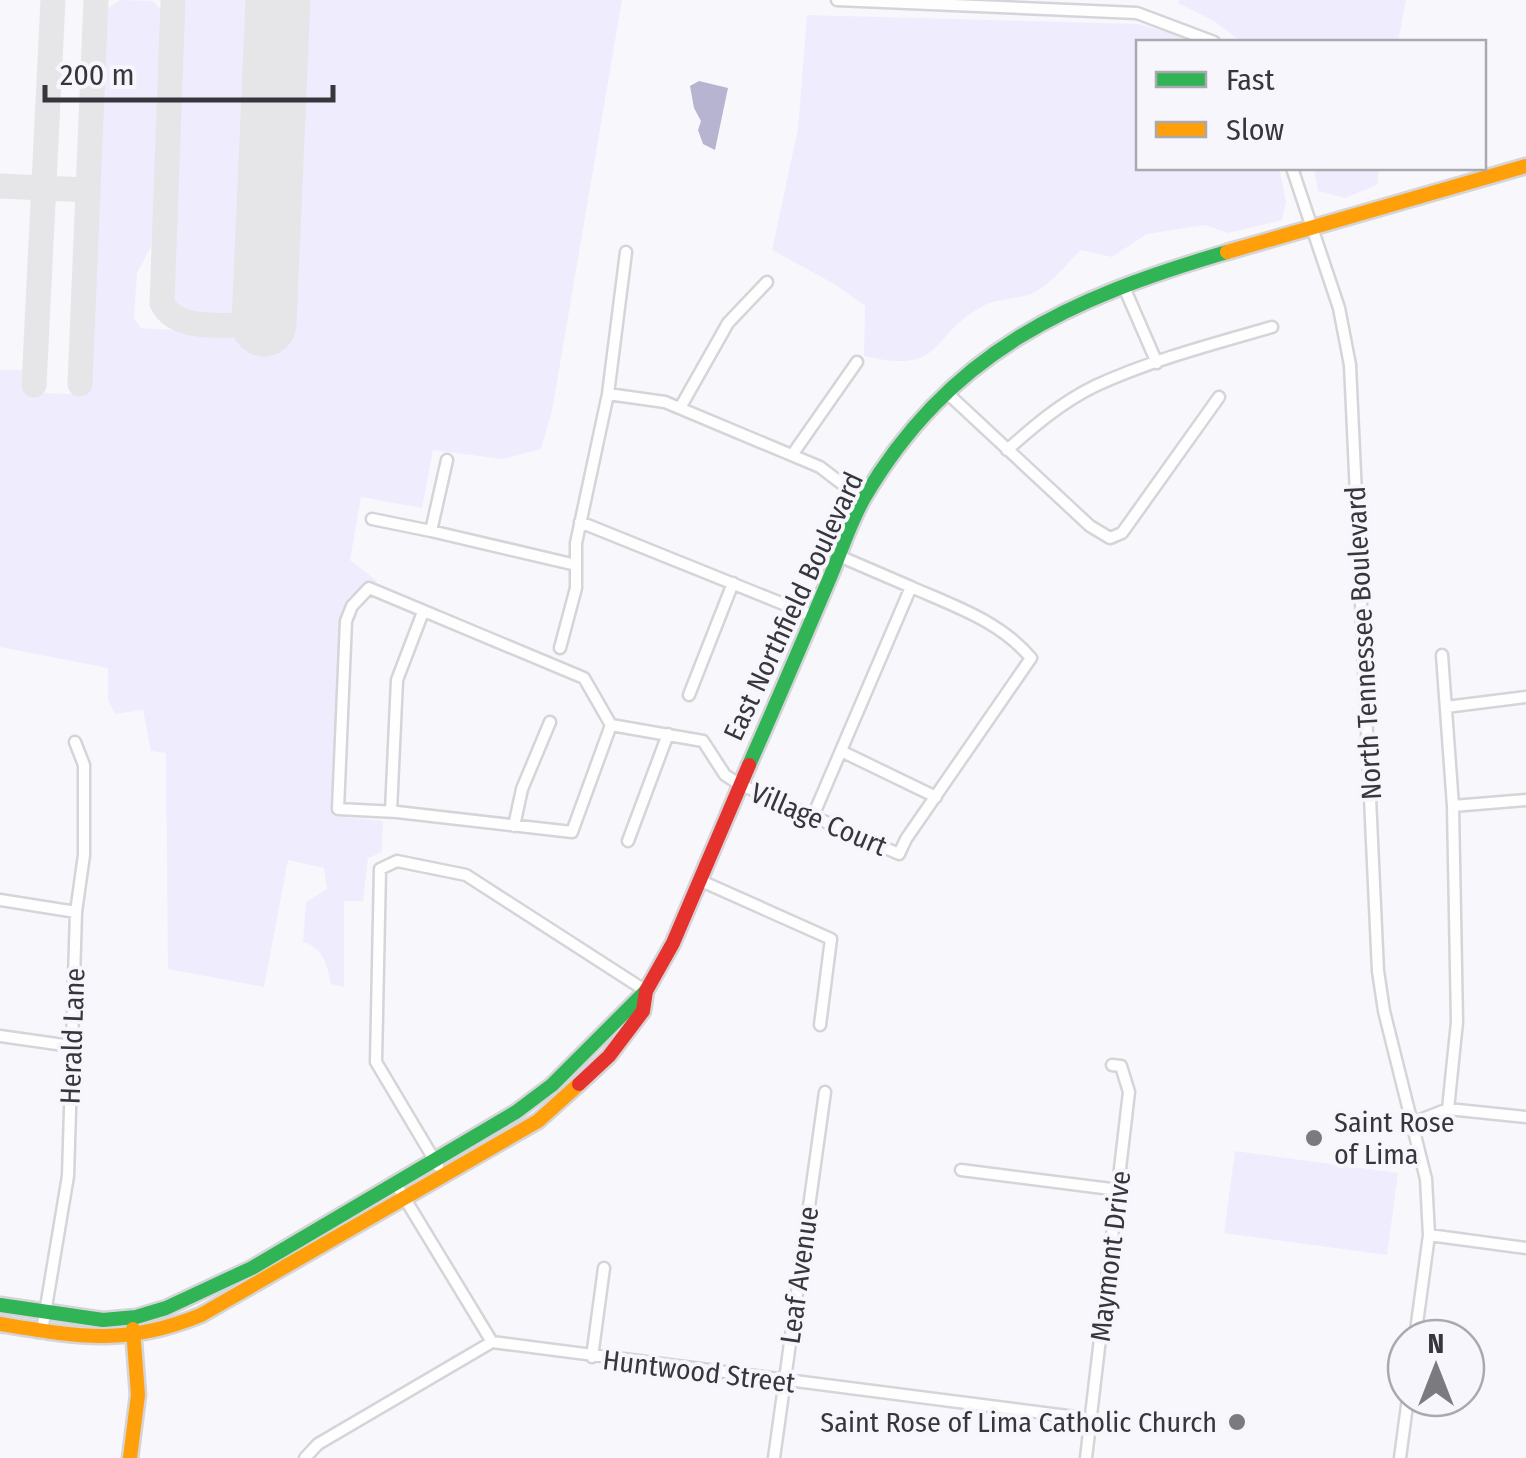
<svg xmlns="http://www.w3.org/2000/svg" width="1526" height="1458" font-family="'Fira Sans Condensed',sans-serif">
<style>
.green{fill:#efedfd}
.water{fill:#b7b4d2}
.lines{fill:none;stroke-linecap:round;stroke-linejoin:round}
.taxiway{stroke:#e6e6e8;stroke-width:25}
.runway{stroke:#e6e6e8;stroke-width:65}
.street-casing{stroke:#d5d5d9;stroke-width:15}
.fast-casing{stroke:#d5d5d9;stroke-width:19}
.slow-casing{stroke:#d5d5d9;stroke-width:19}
.jam-casing{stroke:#d5d5d9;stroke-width:19}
.street{stroke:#fefefe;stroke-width:10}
.fast{stroke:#30b455;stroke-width:14}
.slow{stroke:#ff9f0a;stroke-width:14}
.jam{stroke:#e5322d;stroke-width:14}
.poi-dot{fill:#7a7a7f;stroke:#f7f6fc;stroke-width:4}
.labels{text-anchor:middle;stroke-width:8;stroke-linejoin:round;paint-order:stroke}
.street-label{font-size:28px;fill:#36363c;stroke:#f7f6fc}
.poi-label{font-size:28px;fill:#36363c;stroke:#f7f6fc;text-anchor:start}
</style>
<rect width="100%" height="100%" fill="#f8f7fb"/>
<path class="green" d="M 120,0 L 153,1 L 164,13 L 165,24 L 155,239 L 137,273 L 134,318 L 141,328 L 154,329 L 288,334 L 300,0 L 622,0 L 552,411 L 541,449 L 502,459 L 433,450 L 422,508 L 361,497 L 350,560 L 377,581 L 349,597 L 339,626 L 333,816 L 383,821 L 382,852 L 368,858 L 363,901 L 344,901 L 344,987 L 331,984 C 327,965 324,948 303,942 L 306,902 L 327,889 L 324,868 L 288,860 L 264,987 L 168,969 L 166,753 L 151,751 L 143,710 L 115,714 L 108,700 L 108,668 L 0,647 L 0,370 L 23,370 L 27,374 L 26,393 L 88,394 L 104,11 Z
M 182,0 L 257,0 L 244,302 L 230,315 L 191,315 L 170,296 Z
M 1179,0 L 1406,0 L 1398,42 L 1242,42 L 1214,21 L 1178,3 Z
M 807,15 L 1138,24 L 1196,40 L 1200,42 L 1138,42 L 1138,168 L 1279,168 L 1286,201 L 1282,220 L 1228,233 L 1205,225 L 1147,234 L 1112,257 L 1081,250 C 1068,262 1052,283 1035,292 C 1019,300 998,298 983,306 C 927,337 945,375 864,356 L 865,306 L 836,285 L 772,250 L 798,129 Z
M 1314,168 L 1379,168 L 1377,185 L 1345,198 L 1318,191 Z
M 1235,1151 L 1398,1173 L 1387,1255 L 1224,1233 Z"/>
<path class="water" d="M 699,81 L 728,88 L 715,150 L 703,144 L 698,130 L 701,121 L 694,108 L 690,86 Z"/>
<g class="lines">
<path class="taxiway" d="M 173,0 L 162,303 C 177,334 233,324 264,324
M 0,186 L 87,190
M 80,384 L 96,0
M 34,385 L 53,0"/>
<path class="runway" d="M 264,324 L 278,0"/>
<g class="street-casing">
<path id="street" d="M 837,0 L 1137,13 L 1214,42
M 1292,168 L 1339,308 L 1350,365 L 1378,971 L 1384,1011 L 1426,1179 L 1429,1235 L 1415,1338
M 1123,285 L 1157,363
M 946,392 L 1090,526 L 1110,538 L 1122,533 L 1219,397
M 608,394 L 665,402 L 820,467 L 863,500
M 680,408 L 728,323 L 767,282
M 1007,450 C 1034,426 1062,402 1095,386 C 1151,360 1213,344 1272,327
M 792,455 L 857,362
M 447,460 L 431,531 L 576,565
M 372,519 L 431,531
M 580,522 L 813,616
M 560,648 L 576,588 L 576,543 L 608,394 L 626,252
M 689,695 L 733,583
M 1446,707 L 1526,697
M 611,725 L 572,832 L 397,812 L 338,809 L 346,621 L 352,606 L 369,588 L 584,678 L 611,725 L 703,741 L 725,775 L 739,784 L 899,854 L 906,839 L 1031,658 C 1000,621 954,606 911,587
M 841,751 L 936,797
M 1453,806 L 1526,800
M 391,811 L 397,680 L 423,612
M 813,816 L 911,587 L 839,556
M 514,826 L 522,789 L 550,722
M 628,841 L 668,734
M 699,880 L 831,939 L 820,1025
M 0,900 L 76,912
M 0,1036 L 71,1046
M 1448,1109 L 1526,1117
M 1412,1123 L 1448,1109 L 1457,1022 L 1453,806 L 1442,655
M 438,1166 L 376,1062 L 380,869 L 397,861 L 466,875 L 646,991
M 961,1170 L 1119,1190
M 396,1184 L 492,1342 L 1091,1419
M 1429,1235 L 1526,1248
M 42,1331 L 68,1176 L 76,912 L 84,855 L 84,765 L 75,742
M 592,1357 L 604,1268
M 305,1458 L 318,1444 L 492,1342
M 774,1458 L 825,1092
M 1086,1458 L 1129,1092 L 1121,1066 L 1112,1065
M 1400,1458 L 1408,1398"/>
</g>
<g class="fast-casing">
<path id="fast" d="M 749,765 C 776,704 802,643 828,582 C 840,555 849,524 864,498 C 950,351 1070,298 1227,252
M 0,1305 L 103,1320 L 136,1317 L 166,1308 L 252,1268 L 516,1112 L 552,1085 L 646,991"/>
</g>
<g class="slow-casing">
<path id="slow" d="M 1227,252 L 1526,166
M 0,1324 C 79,1337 125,1346 201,1315 L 538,1121 L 579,1084
M 130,1458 L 138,1395 L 133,1329"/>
</g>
<g class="jam-casing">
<path id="jam" d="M 579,1084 L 609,1056 L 643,1011 L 646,991 L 673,943 L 749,765"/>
</g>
<use href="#street" class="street"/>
<use href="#fast" class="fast"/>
<use href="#slow" class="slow"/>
<use href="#jam" class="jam"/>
</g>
<g class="poi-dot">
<circle cx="1314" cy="1138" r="10"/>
<circle cx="1237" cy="1422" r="10"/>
</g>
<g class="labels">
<g class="street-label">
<text transform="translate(793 606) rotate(-65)" y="10">East Northfield Boulevard</text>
<text transform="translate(1363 643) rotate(-93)" y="10">North Tennessee Boulevard</text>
<text transform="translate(819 819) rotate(23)" y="10">Village Court</text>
<text transform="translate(72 1036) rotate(-88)" y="10">Herald Lane</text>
<text transform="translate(1110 1256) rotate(-83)" y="10">Maymont Drive</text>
<text transform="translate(799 1275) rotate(-82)" y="10">Leaf Avenue</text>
<text transform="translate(699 1371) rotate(7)" y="10">Huntwood Street</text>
</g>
<g class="poi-label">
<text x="1334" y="1132">Saint Rose<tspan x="1334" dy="32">of Lima</tspan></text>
<text x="1217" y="1432" text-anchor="end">Saint Rose of Lima Catholic Church</text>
</g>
</g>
<rect x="1136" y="40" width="350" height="130" fill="#f7f6fc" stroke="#aaa9af" stroke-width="2.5"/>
<rect x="1156" y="72" width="50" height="15" fill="#30b455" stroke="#aaa9af" stroke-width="2.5"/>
<text x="1226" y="90" font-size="30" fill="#36363c">Fast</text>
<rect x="1156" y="122" width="50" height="15" fill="#ff9f0a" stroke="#aaa9af" stroke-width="2.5"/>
<text x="1226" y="140" font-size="30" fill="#36363c">Slow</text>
<g transform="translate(1436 1368)"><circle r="48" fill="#f7f6fc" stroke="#aaa9af" stroke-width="2.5"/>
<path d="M0-8L18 38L0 25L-18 38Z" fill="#7a7a7f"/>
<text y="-15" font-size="28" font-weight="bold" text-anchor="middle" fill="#36363c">N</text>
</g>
<path d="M45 85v15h288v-15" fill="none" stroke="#36363c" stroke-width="5"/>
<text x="60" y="85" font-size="30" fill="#36363c" stroke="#f7f6fc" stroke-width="8" paint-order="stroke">200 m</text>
</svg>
